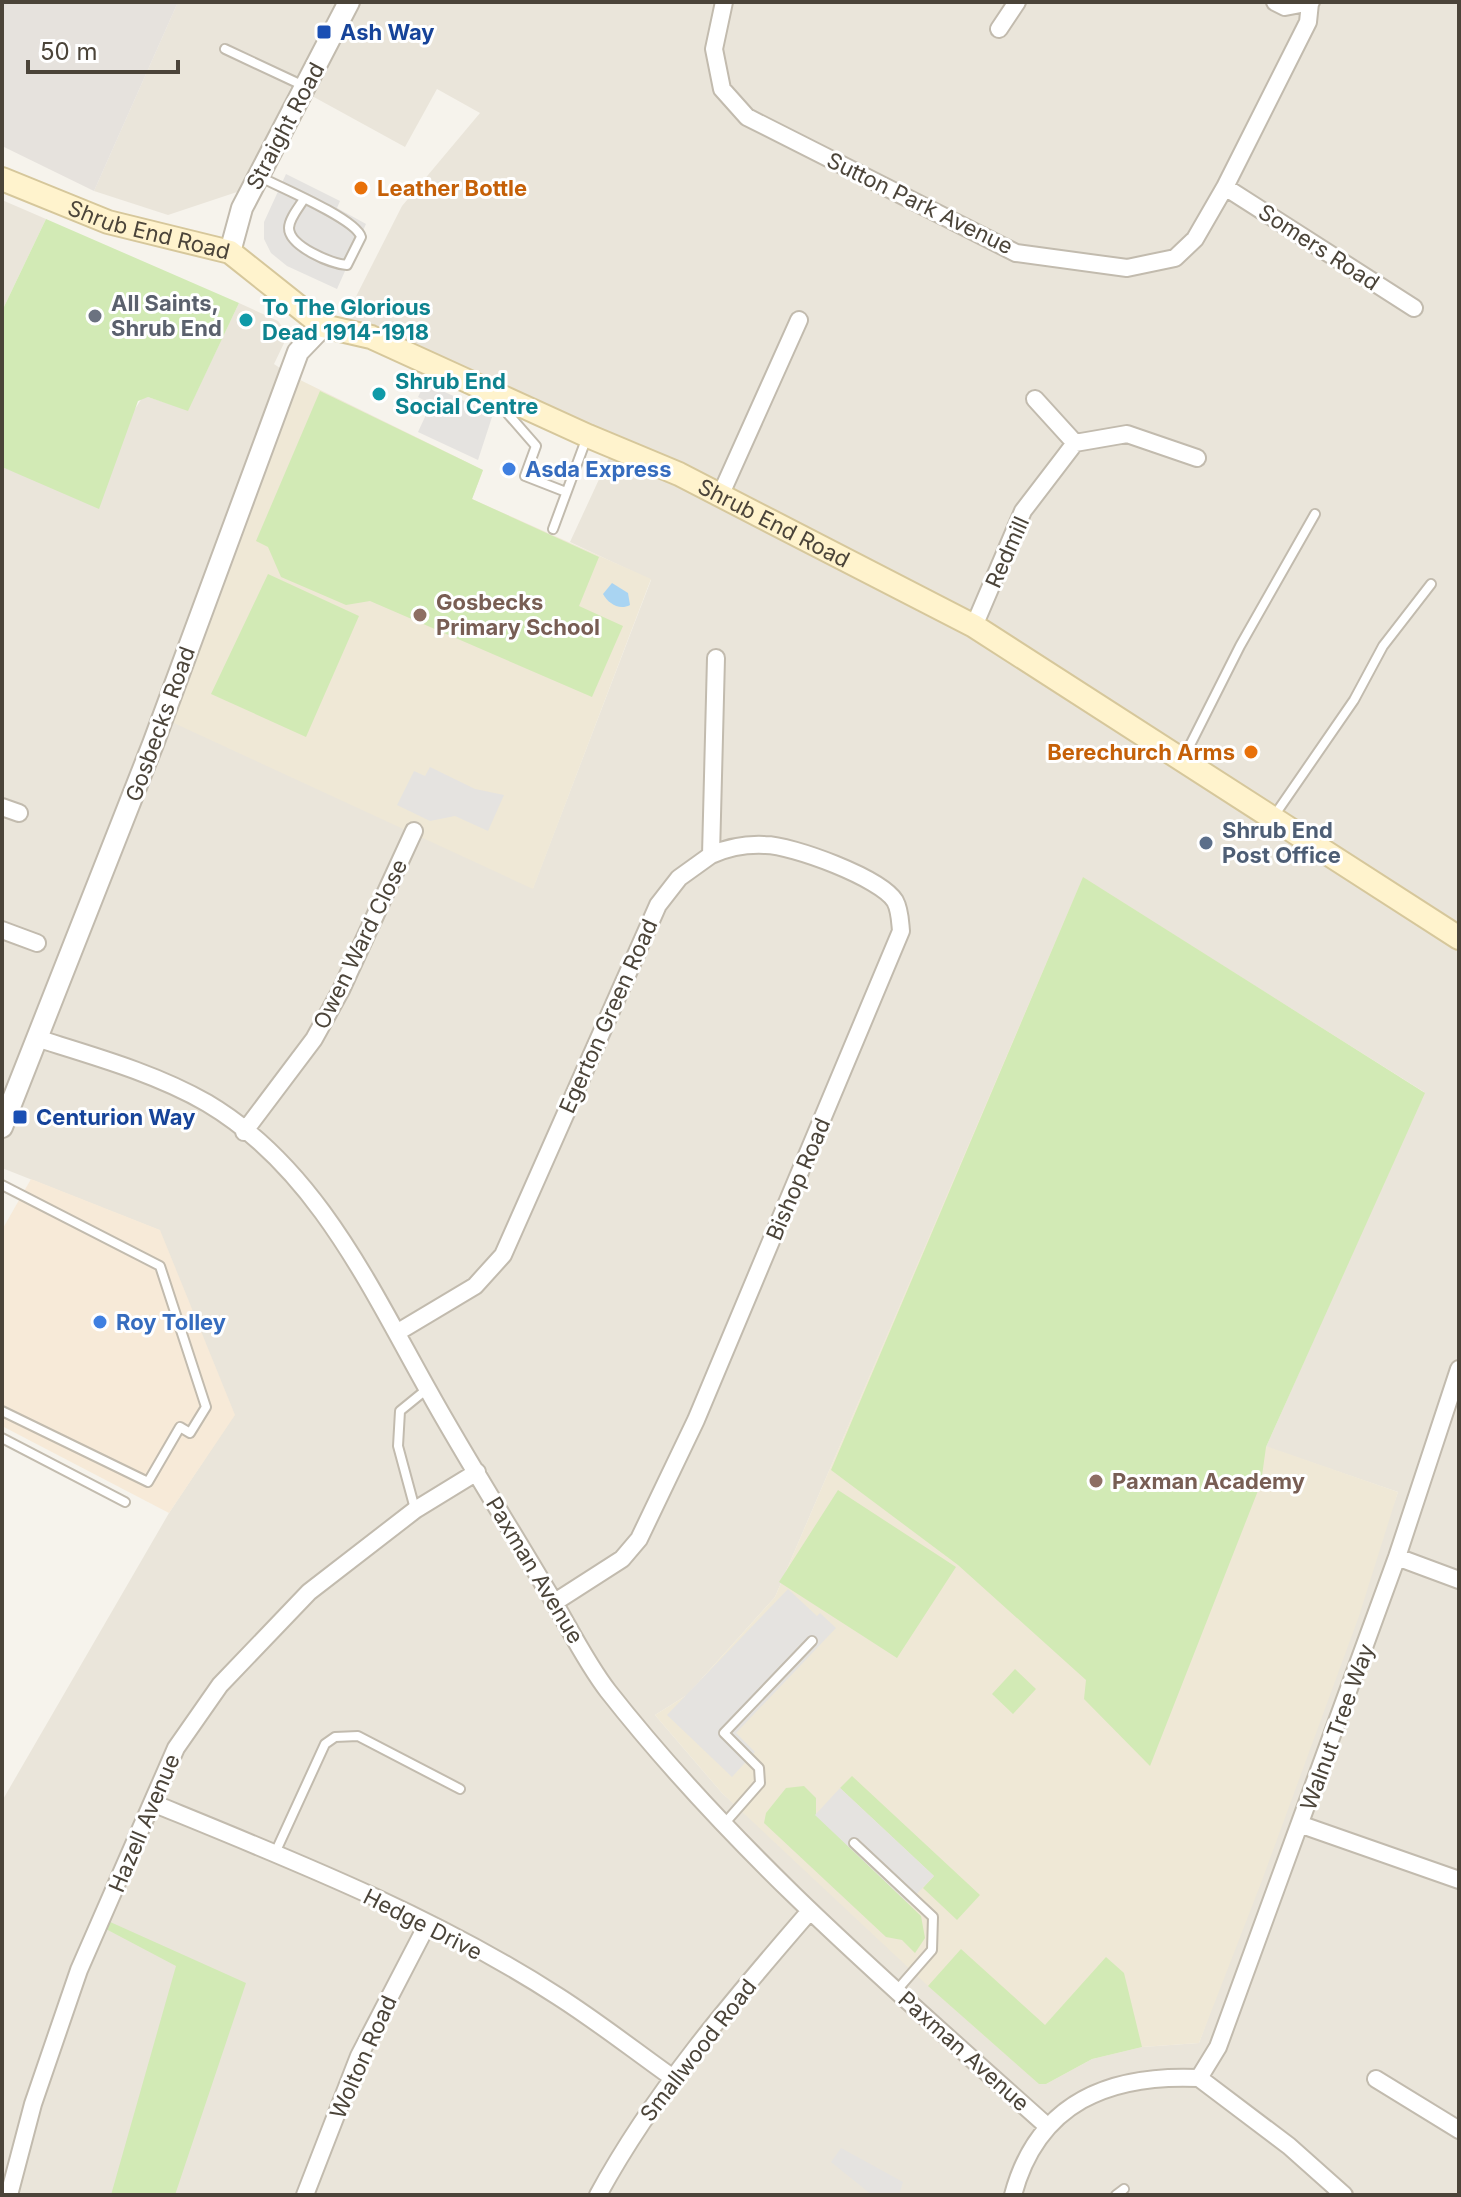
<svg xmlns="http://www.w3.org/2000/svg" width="1461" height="2197" font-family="Inter,sans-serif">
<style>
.residential{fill:#eae5da;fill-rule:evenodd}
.commercial{fill:#f7ead8}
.industrial{fill:#e6e2dd}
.education{fill:#efe8d6}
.green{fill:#d2eab5}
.parking{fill:#e5e3e0}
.water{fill:#a9d4f2}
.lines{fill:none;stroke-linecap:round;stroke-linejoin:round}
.service-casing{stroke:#c2bbae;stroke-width:12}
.minor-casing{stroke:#c2bbae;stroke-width:20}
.tertiary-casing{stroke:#c2bbae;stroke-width:24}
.secondary-casing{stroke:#d6c79b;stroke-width:26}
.service{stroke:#fff;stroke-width:8}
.minor{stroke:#fff;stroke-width:16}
.tertiary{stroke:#fff;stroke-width:20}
.secondary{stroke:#fff3cd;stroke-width:22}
.transit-dot{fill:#1a4fb4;stroke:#fff;stroke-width:3}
.food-dot{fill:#e8710a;stroke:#fff;stroke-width:3}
.worship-dot{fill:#6b7280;stroke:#fff;stroke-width:3}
.culture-dot{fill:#0f9aa8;stroke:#fff;stroke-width:3}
.shop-dot{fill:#3f7fe0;stroke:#fff;stroke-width:3}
.education-dot{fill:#8d6e63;stroke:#fff;stroke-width:3}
.service-dot{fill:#5c6f8a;stroke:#fff;stroke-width:3}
.labels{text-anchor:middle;stroke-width:6;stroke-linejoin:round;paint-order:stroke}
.transit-label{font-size:22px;font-weight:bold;fill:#164399;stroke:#fff;text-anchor:start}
.street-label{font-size:22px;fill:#4b4439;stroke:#fff}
.food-label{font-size:22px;font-weight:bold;fill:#c56008;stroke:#fff;text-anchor:start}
.worship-label{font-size:22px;font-weight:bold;fill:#5b616d;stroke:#fff;text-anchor:start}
.culture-label{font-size:22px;font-weight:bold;fill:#0d838f;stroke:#fff;text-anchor:start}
.shop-label{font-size:22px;font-weight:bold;fill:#366cbe;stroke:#fff;text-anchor:start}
.education-label{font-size:22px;font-weight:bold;fill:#785e54;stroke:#fff;text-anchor:start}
.service-label{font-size:22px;font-weight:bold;fill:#4e5e75;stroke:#fff;text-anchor:start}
</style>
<rect width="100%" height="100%" fill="#f6f3ec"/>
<path class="residential" d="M 178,2 L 1459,2 L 1459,2195 L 2,2195 L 2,1801 L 169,1513 L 234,1415 L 159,1230 L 2,1168 L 2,467 L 15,472 L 133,412 L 142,398 L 148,397 L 188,410 L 239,303 L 278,321 L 284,329 L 286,339 L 274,364 L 290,375 L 414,831 L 533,888 L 651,580 L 570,542 L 614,447 L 339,330 L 402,206 L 480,113 L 437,89 L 405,147 L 292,85 L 240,191 L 168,215 L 94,191 ZM 1083,878 L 1424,1092 L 1266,1447 L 1398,1492 L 1199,2043 L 1142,2047 L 1092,2059 L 1046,2084 L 722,1793 L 655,1715 L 687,1695 L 775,1597 Z
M 2,200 L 46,219 L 2,311 Z"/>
<path class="commercial" d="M 31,1179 L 160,1230 L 235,1415 L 169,1513 L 2,1426 L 2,1230 Z"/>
<path class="industrial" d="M 2,2 L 178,2 L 94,191 L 2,146 Z"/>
<path class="education" d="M 290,375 L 483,470 L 472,499 L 651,579 L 533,889 L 163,718 Z
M 1083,877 L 1425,1093 L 1266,1446 L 1398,1492 L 1359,1616 L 1261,1883 L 1199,2043 L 1142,2047 L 1092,2059 L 1046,2084 L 1039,2084 L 928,1986 L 722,1793 L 655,1715 L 687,1695 L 775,1597 Z"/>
<path class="green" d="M 46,219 L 239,303 L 188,411 L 148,397 L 138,401 L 99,509 L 2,467 L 2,311 Z
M 320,391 L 483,470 L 472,499 L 599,557 L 579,606 L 623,626 L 592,697 L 370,601 L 346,605 L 281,577 L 268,547 L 256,541 Z
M 268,574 L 359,616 L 306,737 L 211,694 Z
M 1083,877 L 1425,1093 L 1266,1447 L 1261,1483 L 1150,1766 L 1084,1699 L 1086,1680 L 958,1565 L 831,1470 Z
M 838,1490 L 956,1567 L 897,1658 L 779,1582 Z
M 1015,1669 L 1036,1689 L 1013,1714 L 992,1694 Z
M 852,1776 L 980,1895 L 957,1920 L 923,1888 L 934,1876 L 840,1788 Z
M 804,1786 L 816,1798 L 816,1815 L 921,1916 L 925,1938 L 915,1953 L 902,1940 L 886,1937 L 764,1823 L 766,1813 L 786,1788 Z
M 108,1921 L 246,1983 L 175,2195 L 111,2195 L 176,1966 L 104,1928 Z
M 961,1949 L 1045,2025 L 1106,1957 L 1124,1973 L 1142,2047 L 1092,2059 L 1046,2084 L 1039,2084 L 928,1986 Z"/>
<path class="parking" d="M 286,174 L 340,201 L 337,208 L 366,224 L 337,289 L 287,266 L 271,253 L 264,239 L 264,222 Z
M 425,383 L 493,414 L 478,460 L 418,432 L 431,404 L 418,397 Z
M 430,767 L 475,789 L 504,795 L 488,831 L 455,816 L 430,821 L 397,805 L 414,771 L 425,776 Z
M 788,1589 L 817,1616 L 820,1613 L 836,1628 L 736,1733 L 755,1752 L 732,1777 L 667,1715 Z
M 840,1788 L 934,1876 L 908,1903 L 815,1815 Z
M 841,2148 L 903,2182 L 899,2195 L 872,2195 L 831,2162 Z"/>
<path class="water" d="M 612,583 L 628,593 L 630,605 C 619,611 608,603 603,594 Z"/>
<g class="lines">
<g class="service-casing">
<path id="service" d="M 225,49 L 304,86
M 260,177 C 280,187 356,219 361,237 L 347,265 C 331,264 289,246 289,228 C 289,219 299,207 304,199
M 512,402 L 508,414 L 536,446 L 525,476 L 566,492
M 553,529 L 587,437
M 1184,757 L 1240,646 L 1315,514
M 1274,816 L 1354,700 L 1383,646 L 1431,584
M 2,1185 L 160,1266 L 206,1407 L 190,1433 L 180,1427 L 148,1482 L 2,1411
M 2,1438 L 125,1502
M 415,1509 L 398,1446 L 400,1411 L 427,1389
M 724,1824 L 760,1783 L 759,1768 L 724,1733 L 812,1641
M 854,1843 L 933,1917 L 932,1950 L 897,1990
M 275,1853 L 325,1744 L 335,1737 L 358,1736 L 460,1789
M 1116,2195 L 1124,2189"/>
</g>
<g class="minor-casing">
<path id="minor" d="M 724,2 L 714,49 L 722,89 L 747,117 L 1016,253 L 1127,268 L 1175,258 L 1195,239 L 1225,187 L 1308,22 L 1310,3
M 1275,2 L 1285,7 L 1311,2
M 999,29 L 1017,2
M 1225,187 L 1414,308
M 1035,399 L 1075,443
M 720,496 L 799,320
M 974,626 L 1023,511 L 1075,443 L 1127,434 L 1197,458
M 2,807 L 19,813
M 2,930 L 37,943
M 36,1038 C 93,1056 155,1073 207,1103 C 315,1167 369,1285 428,1390 C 465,1457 506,1521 545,1587 C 566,1621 584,1660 608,1691 C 736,1854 893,1988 1047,2126
M 244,1132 L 314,1039 L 341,990 L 414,831
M 398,1332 L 475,1286 L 503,1255 L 658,905 L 679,878 L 711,855 L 716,658
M 1397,1557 L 1459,1580
M 555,1602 L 622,1559 L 639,1539 L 696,1420 L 901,931 C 900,921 900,910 895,901 C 881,878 792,845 765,845 C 745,844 729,847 711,855
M 155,1804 C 292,1860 434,1916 559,1997 C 598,2022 635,2051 673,2078
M 1302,1825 L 1459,1880
M 1199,2078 L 1218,2047 L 1397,1557 L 1459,1369
M 1199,2078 L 1289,2146 L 1344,2195
M 1376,2079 L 1459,2130
M 9,2195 L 33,2104 L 79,1970 L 176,1748 L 220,1685 L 309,1592 L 415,1510 L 477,1472
M 305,2195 L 359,2056 L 428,1923
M 598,2195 C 654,2092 732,2001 809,1912
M 1013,2195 C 1038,2102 1109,2074 1199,2078"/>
</g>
<g class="tertiary-casing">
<path id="tertiary" d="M 230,252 L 242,208 L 349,2
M 2,1127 L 153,744 L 298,352 L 323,326"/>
</g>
<g class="secondary-casing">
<g id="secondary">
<path id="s1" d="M 2,179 L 108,222 L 230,252 L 323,326 L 371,337 L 588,436 L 679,474 L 974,626 L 1459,938"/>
</g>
</g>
<use href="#service" class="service"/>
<use href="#minor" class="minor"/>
<use href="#tertiary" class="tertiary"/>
<use href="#secondary" class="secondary"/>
</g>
<g class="transit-dot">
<rect x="316" y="24" width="16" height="16" rx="4"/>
<rect x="12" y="1109" width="16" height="16" rx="4"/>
</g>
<g class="food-dot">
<circle cx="361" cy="188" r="8"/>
<circle cx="1251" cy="752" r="8"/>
</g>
<circle class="worship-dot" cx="95" cy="316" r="8"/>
<g class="culture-dot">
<circle cx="246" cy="320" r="8"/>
<circle cx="379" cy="394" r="8"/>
</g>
<g class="shop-dot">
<circle cx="509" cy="469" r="8"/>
<circle cx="100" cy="1322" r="8"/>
</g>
<g class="education-dot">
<circle cx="420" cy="615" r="8"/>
<circle cx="1096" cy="1481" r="8"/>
</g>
<circle class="service-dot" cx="1206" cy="843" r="8"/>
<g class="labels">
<g class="transit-label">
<text x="340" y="40">Ash Way</text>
<text x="36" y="1125">Centurion Way</text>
</g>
<g class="street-label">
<text transform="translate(285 126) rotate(-62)" y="8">Straight Road</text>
<text transform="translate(920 203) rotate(26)" y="8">Sutton Park Avenue</text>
<text dy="8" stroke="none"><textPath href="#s1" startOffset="156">Shrub End Road</textPath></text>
<text transform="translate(1319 247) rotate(33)" y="8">Somers Road</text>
<text dy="8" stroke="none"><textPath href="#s1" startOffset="852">Shrub End Road</textPath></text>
<text transform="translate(1007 552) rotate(-66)" y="8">Redmill</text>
<text transform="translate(160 724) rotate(-70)" y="8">Gosbecks Road</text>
<text transform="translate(360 944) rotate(-64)" y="8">Owen Ward Close</text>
<text transform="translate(608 1016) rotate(-66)" y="8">Egerton Green Road</text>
<text transform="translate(798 1179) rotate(-67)" y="8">Bishop Road</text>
<text transform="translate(535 1570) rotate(59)" y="8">Paxman Avenue</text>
<text transform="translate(1337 1727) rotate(-70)" y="8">Walnut Tree Way</text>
<text transform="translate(144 1823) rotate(-67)" y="8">Hazell Avenue</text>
<text transform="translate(423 1924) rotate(27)" y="8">Hedge Drive</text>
<text transform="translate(698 2050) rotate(-52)" y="8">Smallwood Road</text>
<text transform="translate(964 2051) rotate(42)" y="8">Paxman Avenue</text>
<text transform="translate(363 2057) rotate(-66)" y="8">Wolton Road</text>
</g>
<g class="food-label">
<text x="377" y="196">Leather Bottle</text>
<text x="1235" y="760" text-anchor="end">Berechurch Arms</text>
</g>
<g class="worship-label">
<text x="111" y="311">All Saints,<tspan x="111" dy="25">Shrub End</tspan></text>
</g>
<g class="culture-label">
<text x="262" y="315">To The Glorious<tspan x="262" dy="25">Dead 1914-1918</tspan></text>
<text x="395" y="389">Shrub End<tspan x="395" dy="25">Social Centre</tspan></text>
</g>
<g class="shop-label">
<text x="525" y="477">Asda Express</text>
<text x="116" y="1330">Roy Tolley</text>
</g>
<g class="education-label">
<text x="436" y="610">Gosbecks<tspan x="436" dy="25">Primary School</tspan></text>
<text x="1112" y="1489">Paxman Academy</text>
</g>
<g class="service-label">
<text x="1222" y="838">Shrub End<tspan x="1222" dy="25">Post Office</tspan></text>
</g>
</g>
<rect width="1461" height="2197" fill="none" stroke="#4b4439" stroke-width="8"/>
<path d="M28 60v12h150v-12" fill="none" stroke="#4b4439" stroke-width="4"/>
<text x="40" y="60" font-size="24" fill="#4b4439" stroke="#ffffff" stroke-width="6" paint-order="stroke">50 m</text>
</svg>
